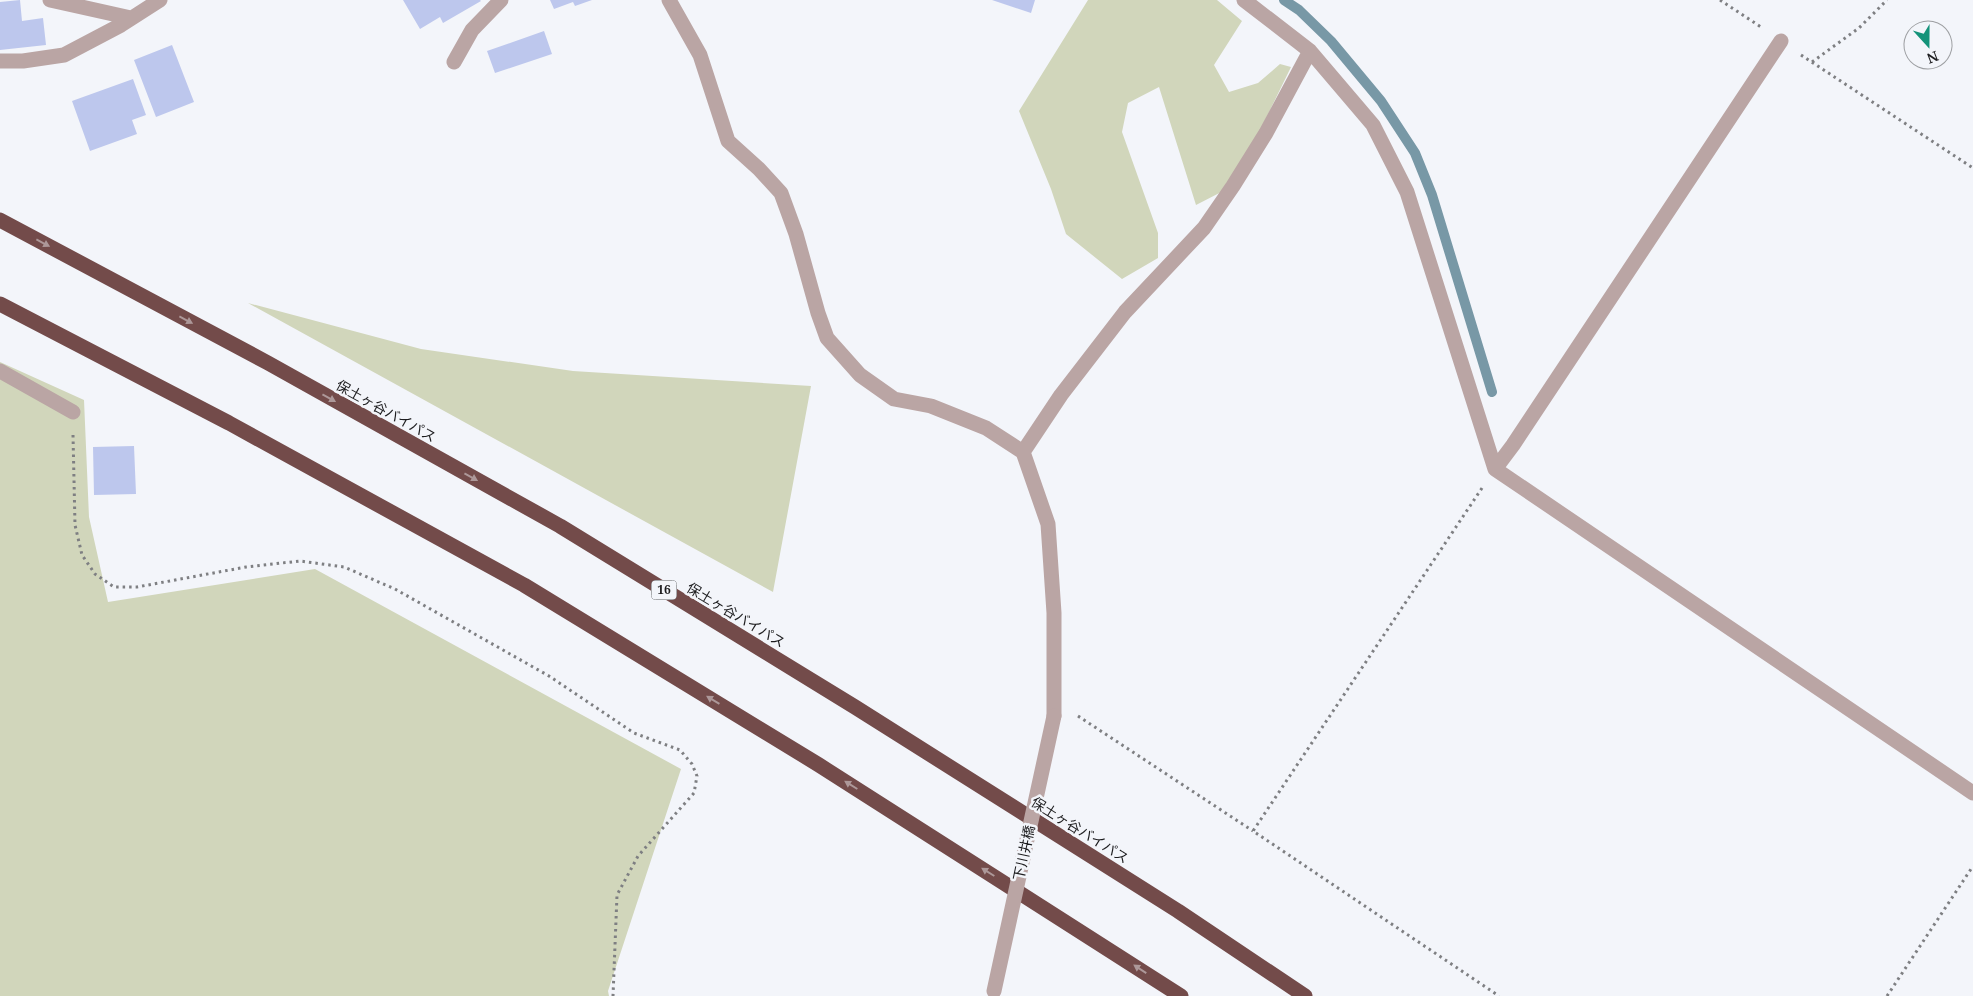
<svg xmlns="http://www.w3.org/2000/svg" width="1973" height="996" font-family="'Noto Serif','Noto Sans JP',serif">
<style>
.green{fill:#d1d6bb}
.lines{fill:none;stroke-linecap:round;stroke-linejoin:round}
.stream{stroke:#7898a6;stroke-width:10}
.building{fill:#bdc7ed}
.path{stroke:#7e7f82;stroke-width:3;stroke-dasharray:2.5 4;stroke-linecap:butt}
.minor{stroke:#baa5a4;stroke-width:15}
.highway{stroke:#734b4a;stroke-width:15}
.minor-bridge{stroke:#baa5a4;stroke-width:15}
.oneway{fill:#ad9899}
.labels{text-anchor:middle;stroke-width:5;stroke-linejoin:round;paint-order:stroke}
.shield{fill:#f3f5fa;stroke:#5d5e61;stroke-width:1}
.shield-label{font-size:12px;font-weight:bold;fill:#1d1d1f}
.street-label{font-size:14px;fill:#1d1d1f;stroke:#f3f5fa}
</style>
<rect width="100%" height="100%" fill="#f3f5fa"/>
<path class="green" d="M 1088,0 L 1217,0 L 1242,21 L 1214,65 L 1229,92 L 1258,83 L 1280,64 L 1291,67 L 1233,186 L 1196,205 L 1159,87 L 1128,103 L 1122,132 L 1158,233 L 1158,258 L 1122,279 L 1066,234 L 1051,189 L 1019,111 Z
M 248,303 L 421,349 L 573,371 L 811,386 L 773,592 Z
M 0,362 L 84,400 L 89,517 L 108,602 L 315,569 L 681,769 L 608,991 L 609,996 L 0,996 Z"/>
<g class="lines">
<path class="stream" d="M 1284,0 L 1299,10 L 1331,41 L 1381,101 L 1415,153 L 1432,195 L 1492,392"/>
</g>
<path class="building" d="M 20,0 L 22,21 L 43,18 L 46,45 L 0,50 L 0,2 Z
M 403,0 L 480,0 L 481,1 L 443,23 L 440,17 L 420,29 Z
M 550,0 L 592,0 L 575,6 L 573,2 L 554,9 Z
M 992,0 L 1035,0 L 1031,13 Z
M 544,31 L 552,54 L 495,73 L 487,51 Z
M 172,45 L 194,102 L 156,117 L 134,60 Z
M 133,79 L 146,115 L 132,120 L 137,134 L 90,151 L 72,101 Z
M 134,446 L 136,494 L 94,495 L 93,447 Z"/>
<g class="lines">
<path class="path" d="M 1720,0 L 1761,27
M 1801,55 L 1973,168
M 1812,62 L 1859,28 L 1887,0
M 73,435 L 75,525 L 82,555 L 95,574 L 114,587 L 137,587 L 246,567 L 300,561 L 344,567 L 395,589 L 549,676 L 634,733 L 680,750 L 692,764 L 697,776 L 694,793 L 638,856 L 617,895 L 613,996
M 1482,488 L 1253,831 L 1499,996
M 1078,716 L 1253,831
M 1887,996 L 1973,866"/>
<path class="minor" d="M 50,0 L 131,18
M 669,0 L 700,55 L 728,141 L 759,169 L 781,193 L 796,234 L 818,313 L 827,338 L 860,375 L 894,399 L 931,406 L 986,428 L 1023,452
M 1244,0 L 1310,51 L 1373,125 L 1407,192 L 1495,469 L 1973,793
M 0,61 L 23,61 L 64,55 L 121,25 L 160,0
M 454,62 L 472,30 L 501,0
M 0,371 L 73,412
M 1495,469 L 1513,445 L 1781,41
M 1054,716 L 1054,613 L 1048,524 L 1023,452 L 1061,395 L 1125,312 L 1204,228 L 1233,186 L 1266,133 L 1310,51"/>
<path class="highway" d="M 0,220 L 268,363 L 560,526 L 855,707 L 1178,911 L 1305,996
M 0,304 L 229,423 L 524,585 L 819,765 L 1181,996"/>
<path class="minor-bridge" d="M 994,991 L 1054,716"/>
</g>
<defs><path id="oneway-solid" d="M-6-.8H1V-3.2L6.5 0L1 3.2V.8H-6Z" transform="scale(1.25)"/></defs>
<g class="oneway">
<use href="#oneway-solid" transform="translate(43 243) rotate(28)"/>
<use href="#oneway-solid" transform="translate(186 320) rotate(28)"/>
<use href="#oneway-solid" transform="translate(329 398) rotate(29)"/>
<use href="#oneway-solid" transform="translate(471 477) rotate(29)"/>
<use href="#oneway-solid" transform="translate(713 700) rotate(-149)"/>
<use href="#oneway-solid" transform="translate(851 785) rotate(-148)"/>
<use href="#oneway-solid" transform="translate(988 872) rotate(-148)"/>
<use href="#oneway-solid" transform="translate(1140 969) rotate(-147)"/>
</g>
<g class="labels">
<rect class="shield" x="651.5" y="580.5" width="25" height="19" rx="4"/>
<g class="shield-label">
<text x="664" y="594">16</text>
</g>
<g class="street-label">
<text transform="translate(386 411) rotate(29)" y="5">保土ヶ谷バイパス</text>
<text transform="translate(736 615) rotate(31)" y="5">保土ヶ谷バイパス</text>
<text transform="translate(1080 830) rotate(32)" y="5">保土ヶ谷バイパス</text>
<text transform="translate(1024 853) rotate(-78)" y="5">下川井橋</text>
</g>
</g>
<g transform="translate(1928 45) rotate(159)"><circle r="24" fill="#f3f5fa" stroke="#9d9fa2"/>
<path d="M0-4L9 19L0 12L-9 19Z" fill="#14937a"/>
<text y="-8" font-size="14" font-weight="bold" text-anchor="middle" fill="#1d1d1f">N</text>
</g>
</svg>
